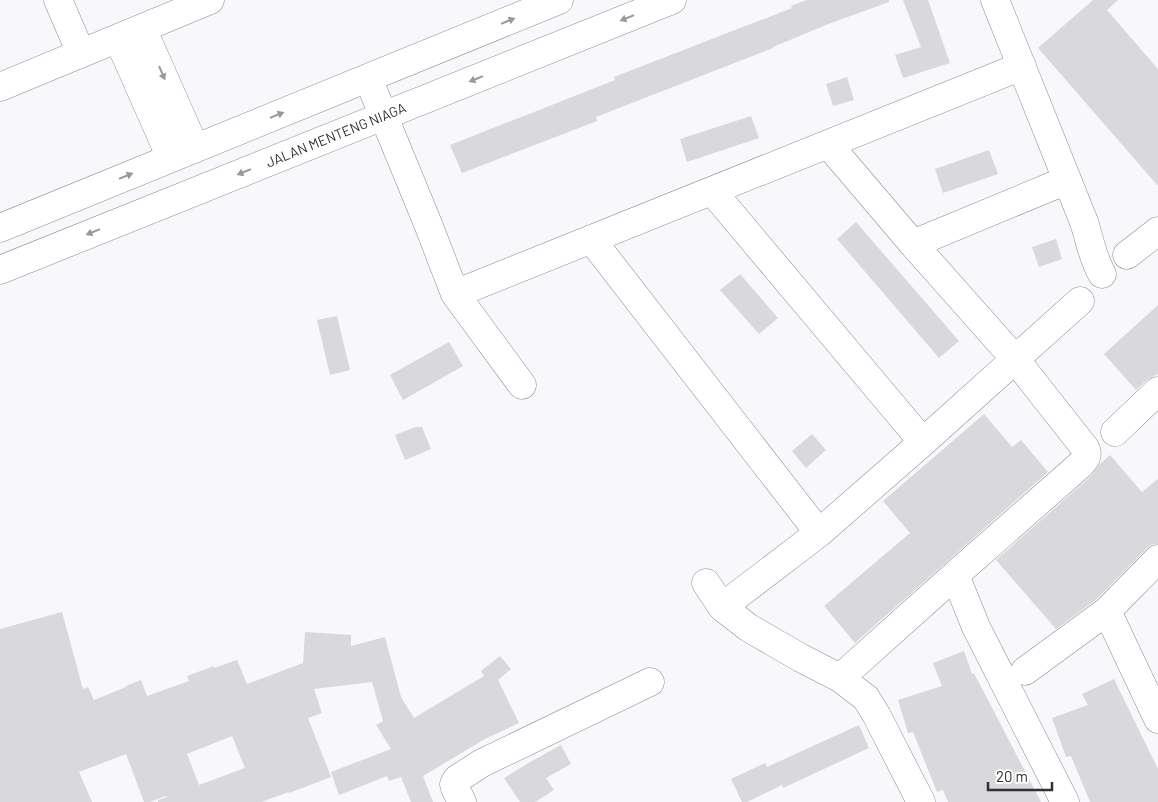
<svg xmlns="http://www.w3.org/2000/svg" width="1158" height="802" font-family="Barlow,sans-serif">
<style>
.building{fill:#d8d8dd;fill-rule:evenodd}
.lines{fill:none;stroke-linecap:round;stroke-linejoin:round}
.minor-casing{stroke:#8c8b90;stroke-width:29}
.minor{stroke:#fff;stroke-width:28}
.oneway{fill:#989899}
.labels{text-anchor:middle;stroke-width:4;stroke-linejoin:round;paint-order:stroke}
.street-label{font-size:14px;fill:#323133;stroke:#fff}
</style>
<rect width="100%" height="100%" fill="#f7f7fc"/>
<path class="building" d="M 806,0 L 889,0 L 889,2 L 831,23 L 773,47 L 773,48 L 596,117 L 597,121 L 462,173 L 450,145 L 615,80 L 614,77 L 792,8 L 791,6 Z
M 903,0 L 928,0 L 950,63 L 903,78 L 895,55 L 921,47 Z
M 1093,0 L 1118,0 L 1107,10 L 1158,69 L 1158,186 L 1038,48 Z
M 847,77 L 854,100 L 833,106 L 826,84 Z
M 751,116 L 759,138 L 687,162 L 680,139 Z
M 989,150 L 998,174 L 943,193 L 935,169 Z
M 856,222 L 959,341 L 939,358 L 837,239 Z
M 1056,239 L 1062,259 L 1039,267 L 1032,247 Z
M 740,274 L 778,318 L 759,334 L 720,290 Z
M 1158,305 L 1158,374 L 1147,380 L 1136,390 L 1104,354 Z
M 337,316 L 350,370 L 330,375 L 317,320 Z
M 449,342 L 463,366 L 403,400 L 390,375 Z
M 984,414 L 1012,447 L 1021,440 L 1048,472 L 855,643 L 824,606 L 910,533 L 883,501 Z
M 415,427 L 422,427 L 431,449 L 405,460 L 395,435 Z
M 812,434 L 826,450 L 806,468 L 792,451 Z
M 1110,455 L 1142,492 L 1158,479 L 1158,544 L 1153,544 L 1147,548 L 1097,599 L 1056,629 L 996,560 L 1090,477 L 1100,464 Z
M 62,612 L 83,689 L 88,687 L 94,700 L 126,687 L 126,686 L 141,680 L 147,696 L 189,681 L 187,676 L 214,666 L 214,668 L 237,660 L 247,684 L 303,663 L 305,632 L 351,635 L 351,646 L 385,637 L 401,697 L 414,718 L 484,676 L 481,671 L 500,656 L 511,669 L 498,680 L 519,723 L 485,739 L 423,776 L 433,802 L 411,802 L 401,777 L 389,781 L 387,776 L 339,795 L 331,772 L 391,749 L 376,725 L 383,721 L 372,682 L 314,689 L 322,713 L 308,718 L 331,777 L 289,793 L 289,792 L 261,802 L 158,802 L 158,800 L 167,797 L 166,796 L 149,802 L 144,802 L 126,754 L 79,772 L 92,802 L 0,802 L 0,629 ZM 232,736 L 245,768 L 199,785 L 187,754 Z
M 964,651 L 972,674 L 974,673 L 1041,802 L 948,802 L 943,790 L 937,792 L 913,732 L 908,733 L 898,700 L 942,686 L 933,663 Z
M 1114,679 L 1158,769 L 1158,802 L 1090,802 L 1071,756 L 1066,757 L 1052,718 L 1088,705 L 1082,694 Z
M 859,725 L 869,748 L 783,788 L 782,785 L 747,802 L 742,802 L 731,779 L 765,763 L 767,767 Z
M 561,745 L 571,764 L 546,778 L 554,790 L 535,802 L 520,802 L 504,778 L 530,762 Z"/>
<g class="lines">
<g class="minor-casing">
<path id="minor" d="M 58,0 L 81,53
M 995,0 L 1084,222 C 1090,240 1092,257 1102,274
M 142,28 L 195,148
M 118,38 L 171,158
M 368,78 L 428,224 L 455,294 L 522,385
M 0,87 L 210,0
M 828,144 L 913,244 L 1015,359 L 1085,448 C 1089,455 1086,459 1080,465 L 955,575 L 840,678
M 712,191 L 923,442
M 0,228 L 559,0
M 591,239 L 819,533
M 913,244 L 1067,180
M 1127,255 L 1158,231
M 0,270 L 672,0
M 455,294 L 1022,66
M 1115,432 L 1158,391
M 955,575 L 976,627 L 1065,802
M 706,583 L 722,607 L 749,628 L 801,658 L 840,678 L 866,698 L 877,716 L 921,802
M 722,607 L 819,533 L 923,442 L 1080,301
M 1107,611 L 1158,719
M 1025,671 L 1107,611 L 1158,559
M 462,802 L 455,788 L 454,784 L 457,779 L 482,763 L 650,682"/>
</g>
<use href="#minor" class="minor"/>
</g>
<defs><path id="oneway-solid" d="M-6-.8H1V-3.2L6.5 0L1 3.2V.8H-6Z" transform="scale(1.25)"/></defs>
<g class="oneway">
<use href="#oneway-solid" transform="translate(627 18) rotate(158)"/>
<use href="#oneway-solid" transform="translate(508 21) rotate(-22)"/>
<use href="#oneway-solid" transform="translate(162 73) rotate(67)"/>
<use href="#oneway-solid" transform="translate(476 79) rotate(158)"/>
<use href="#oneway-solid" transform="translate(277 115) rotate(-22)"/>
<use href="#oneway-solid" transform="translate(244 172) rotate(158)"/>
<use href="#oneway-solid" transform="translate(126 176) rotate(-22)"/>
<use href="#oneway-solid" transform="translate(93 232) rotate(158)"/>
</g>
<g class="labels">
<g class="street-label">
<text transform="translate(336 135) rotate(-22)" y="5">JALAN MENTENG NIAGA</text>
</g>
</g>
<path d="M988 782v8h64v-8" fill="none" stroke="#323133" stroke-width="2.5"/>
<text x="996" y="782" font-size="15" fill="#323133" stroke="#ffffff" stroke-width="4" paint-order="stroke">20 m</text>
</svg>
